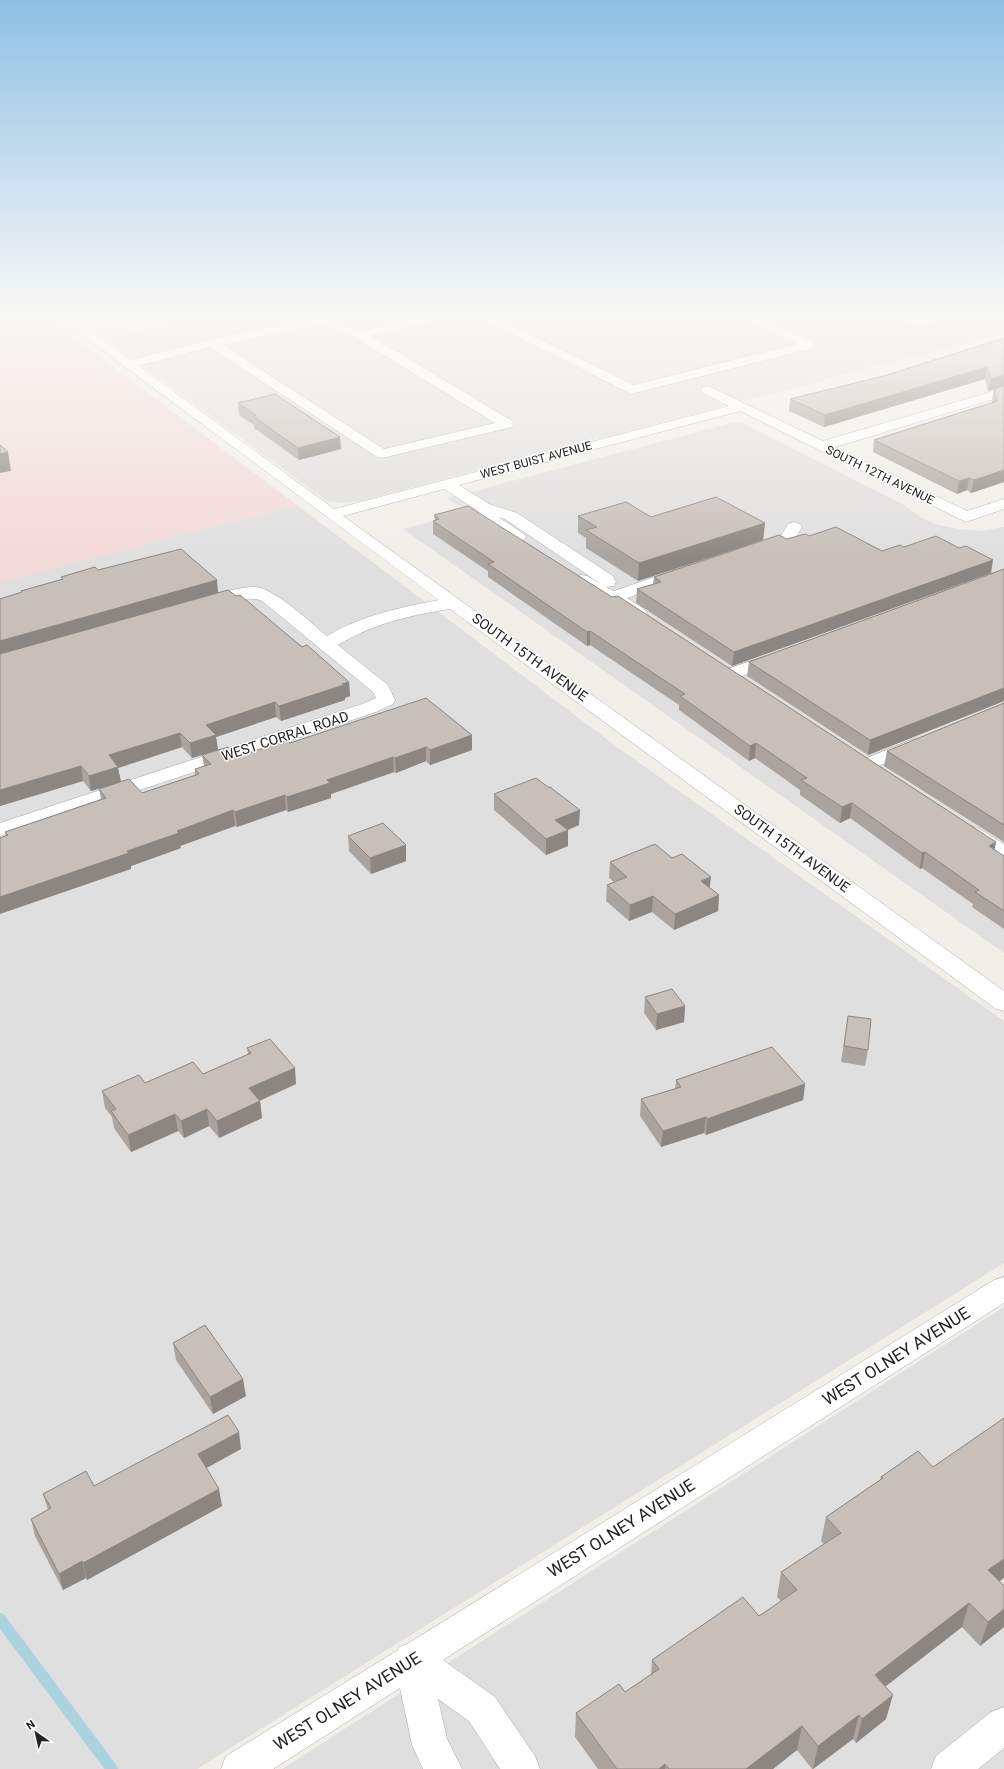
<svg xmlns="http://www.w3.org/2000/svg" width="1004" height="1769" font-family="Roboto,sans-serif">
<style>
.residential{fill:#e0dfdf}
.commercial{fill:#f2dad9}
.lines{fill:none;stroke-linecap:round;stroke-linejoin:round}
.stream{stroke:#aad3df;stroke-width:12}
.street-casing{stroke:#a9a9a9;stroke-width:1}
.street{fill:#fff;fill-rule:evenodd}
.wall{fill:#aba49e}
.shaded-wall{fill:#8b8681}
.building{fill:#c7bfb8;stroke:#8b8681}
.labels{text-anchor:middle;stroke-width:3;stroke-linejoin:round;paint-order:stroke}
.far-street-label{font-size:12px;fill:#222;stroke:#fff}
.street-label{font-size:14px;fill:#222;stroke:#fff}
.near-street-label{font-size:17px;fill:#222;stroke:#fff}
</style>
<rect width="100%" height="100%" fill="#f2efe9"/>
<path class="residential" d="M 238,311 L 1004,311 L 1004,333 L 360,501 L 342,503 L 327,501 L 106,339 Z
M 732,423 L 742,423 L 906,506 L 919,516 L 935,524 L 959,529 L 979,531 L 1004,527 L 1004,953 L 403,529 L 468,512 L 447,498 Z
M 297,505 L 617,747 L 1004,1021 L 1004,1263 L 197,1769 L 0,1769 L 0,582 Z
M 1004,1307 L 1004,1769 L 282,1769 Z"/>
<path class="commercial" d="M 0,311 L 39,311 L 297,505 L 0,582 Z"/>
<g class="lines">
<path class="stream" d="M 0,1619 L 112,1769"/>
<g class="street-casing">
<path id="street" d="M 50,311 L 64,311 L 131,360 L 212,339 L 322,316 L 361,331 L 446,311 L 484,311 L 633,385 L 797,344 L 732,314 L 730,311 L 747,311 L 814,342 L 815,345 L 814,348 L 631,394 L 468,312 L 467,314 L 371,336 L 512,421 L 514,424 L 512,427 L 382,458 L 377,457 L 210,347 L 139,366 L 334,509 L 729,406 L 703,393 L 701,390 L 703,387 L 708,386 L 823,441 L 1004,388 L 1004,396 L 835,447 L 967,511 L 1004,499 L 1004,509 L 966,522 L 740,411 L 459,485 L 489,504 L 517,513 L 613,576 L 616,582 L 614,586 L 606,587 L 614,591 L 675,570 L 681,569 L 687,570 L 689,574 L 687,578 L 627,598 L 644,609 L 647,613 L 644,617 L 638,618 L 632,617 L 607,601 L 575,584 L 573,580 L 575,576 L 581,575 L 587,576 L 601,584 L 505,519 L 498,517 L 524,534 L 526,537 L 524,540 L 518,542 L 512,540 L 487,524 L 477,510 L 444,489 L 343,516 L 1004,991 L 1004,1011 L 996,1009 L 450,609 C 411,615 372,624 338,645 L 388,685 L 395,700 L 393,704 L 376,712 L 0,836 L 0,823 L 362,704 L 376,698 L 373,692 L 262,601 C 241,592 221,612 201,607 L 198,603 L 201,599 C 218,594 236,587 255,587 C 273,587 312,624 327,636 C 360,616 401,607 439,600 ZM 321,324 L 356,338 L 495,423 L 384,449 L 223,345 Z
M 584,311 L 600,311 L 605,314 L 615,311 L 636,311 L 634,314 L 604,322 L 586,314 Z
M 881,311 L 899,311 L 917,319 L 946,311 L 968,311 L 966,314 L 916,327 L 883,314 Z
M 794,522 L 800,524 L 802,527 L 793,542 L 757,554 L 751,552 L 749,549 L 751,546 L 781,536 L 788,524 Z
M 775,653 L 781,654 L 784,658 L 781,662 L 731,680 L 724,678 L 722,674 L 724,670 Z
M 914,739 L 921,741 L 924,745 L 921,749 L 866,771 L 859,769 L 856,765 L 859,761 Z
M 971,826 L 978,828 L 1004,844 L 1004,859 L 996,858 L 964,836 L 960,832 L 964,828 Z
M 1004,1277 L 1004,1303 L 443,1660 L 495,1697 L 535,1756 L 540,1769 L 500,1769 L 469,1721 L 438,1699 L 447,1739 L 462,1769 L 423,1769 L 412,1745 L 400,1688 L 273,1769 L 221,1769 L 226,1756 L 398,1650 L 399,1647 L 407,1644 L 994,1280 Z
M 1004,1707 L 1004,1748 L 978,1769 L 931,1769 L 936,1756 L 991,1712 Z"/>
</g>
<use href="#street" class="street"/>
</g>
<path class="wall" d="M 1004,338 L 1004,482 L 971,493 L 967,490 L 957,494 L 873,452 L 874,440 L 992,403 L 992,401 L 994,389 L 988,391 L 985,379 L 824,427 L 789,411 L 790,399 L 887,375 Z
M 238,403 L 341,449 L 299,460 L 254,428 L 254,425 L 239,415 Z
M 434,515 L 1004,856 L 1004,929 L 972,907 L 973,904 L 922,868 L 920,869 L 850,818 L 840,823 L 800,795 L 800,790 L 755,758 L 749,761 L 679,710 L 679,705 L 590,645 L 587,646 L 488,577 L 488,571 L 433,534 L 433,521 L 435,520 Z
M 578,516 L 651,517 L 765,523 L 763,540 L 638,581 L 586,548 L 586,538 L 578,533 Z
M 809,536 L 882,551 L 904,547 L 991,573 L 732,666 L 636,603 L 637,589 L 653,584 L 654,577 L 787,539 Z
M 1004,569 L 1004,701 L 868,755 L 747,676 L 749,662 Z
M 98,570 L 236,596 L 349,682 L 350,696 L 345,698 L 345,700 L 281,721 L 276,717 L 216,737 L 218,750 L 192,758 L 182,747 L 118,768 L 121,782 L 91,791 L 83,781 L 0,806 L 0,599 L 21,593 L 21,591 L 62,579 L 61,577 Z
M 1004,703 L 1004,842 L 884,766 L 887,751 Z
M 472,735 L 472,750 L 430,765 L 426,761 L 396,773 L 394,772 L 331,794 L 331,798 L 288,812 L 286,810 L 237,827 L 235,826 L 180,846 L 181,848 L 131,866 L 131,869 L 6,836 L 5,832 L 101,799 L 99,789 L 142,793 L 195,775 L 195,769 L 204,766 L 202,755 L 237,757 L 290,743 Z
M 494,794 L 579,825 L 568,830 L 568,846 L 546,855 L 494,810 Z
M 348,836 L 406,845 L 406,861 L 371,874 L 349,851 Z
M 610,862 L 710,888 L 719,895 L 718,911 L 674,930 L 652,912 L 629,921 L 606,901 L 607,885 L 614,882 L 609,878 Z
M 645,997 L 685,1006 L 684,1022 L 656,1030 L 644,1013 Z
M 848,1016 L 868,1050 L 865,1066 L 841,1062 Z
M 247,1048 L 296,1084 L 260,1101 L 262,1118 L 219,1138 L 209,1126 L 184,1138 L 178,1131 L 131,1152 L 114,1128 L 112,1117 L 105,1108 L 102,1091 L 145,1083 L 203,1074 L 248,1055 Z
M 676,1080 L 805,1084 L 803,1100 L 706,1135 L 704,1133 L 661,1147 L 640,1116 L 641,1099 L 675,1089 Z
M 173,1343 L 246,1396 L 213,1414 L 176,1360 Z
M 241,1449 L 206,1468 L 222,1506 L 87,1580 L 86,1578 L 63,1590 L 35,1536 L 31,1519 L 48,1510 L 43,1494 L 94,1486 Z
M 881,1477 L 1004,1586 L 1004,1627 L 980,1646 L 962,1627 L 885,1687 L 886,1719 L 856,1743 L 853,1739 L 813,1769 L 812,1769 L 797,1750 L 773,1769 L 598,1769 L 575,1737 L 576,1713 L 625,1692 L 651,1674 L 652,1660 L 759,1616 L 781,1601 L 777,1597 L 781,1572 L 824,1544 L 821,1541 L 826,1517 L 880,1480 Z"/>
<path class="shaded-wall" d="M 987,367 L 985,379 L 824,427 L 825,415 Z
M 1004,375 L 1004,387 L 988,391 L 991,379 Z
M 340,437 L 341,449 L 299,460 L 298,448 Z
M 8,452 L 11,471 L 0,473 L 0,454 Z
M 1004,470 L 1004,482 L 971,493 L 974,480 Z
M 969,478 L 967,490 L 957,494 L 959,481 Z
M 765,523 L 763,540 L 638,581 L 639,563 Z
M 993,560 L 991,573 L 732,666 L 734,652 Z
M 217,580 L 218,593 L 0,655 L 0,641 Z
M 590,631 L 590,645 L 587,646 L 587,632 Z
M 349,682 L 350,696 L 345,698 L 345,700 L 281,721 L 279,706 Z
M 1004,688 L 1004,701 L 868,755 L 870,740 Z
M 275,702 L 276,717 L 216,737 L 218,750 L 192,758 L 190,743 L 206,725 Z
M 180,733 L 182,747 L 118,768 L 121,782 L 91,791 L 89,776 L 109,755 Z
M 472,735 L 472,750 L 430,765 L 430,750 Z
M 756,743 L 755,758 L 749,761 L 750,746 Z
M 426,747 L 426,761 L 396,773 L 395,758 Z
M 393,757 L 394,772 L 331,794 L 331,798 L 288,812 L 287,797 L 327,780 Z
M 81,766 L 83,781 L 0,806 L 0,790 Z
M 285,795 L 286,810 L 237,827 L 235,812 Z
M 852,803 L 850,818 L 840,823 L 842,807 Z
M 233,810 L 235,826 L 180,846 L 181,848 L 131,866 L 131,869 L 0,914 L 0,897 L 127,851 L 177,831 Z
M 580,810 L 579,825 L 555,835 L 555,820 Z
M 568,830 L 568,846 L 546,855 L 546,839 Z
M 996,842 L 993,858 L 989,846 Z
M 406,845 L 406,861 L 371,874 L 370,858 Z
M 925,852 L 922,868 L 920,869 L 922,853 Z
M 711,877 L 709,893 L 701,881 Z
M 719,895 L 718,911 L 674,930 L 675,914 Z
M 653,896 L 652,912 L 629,921 L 630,905 Z
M 685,1006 L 684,1022 L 656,1030 L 657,1014 Z
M 295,1068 L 296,1084 L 251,1104 L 249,1088 Z
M 805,1084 L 803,1100 L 706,1135 L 707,1119 Z
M 260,1101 L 262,1118 L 219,1138 L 217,1121 Z
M 207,1109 L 209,1126 L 184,1138 L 181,1121 Z
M 175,1114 L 178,1131 L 131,1152 L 128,1135 Z
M 706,1117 L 704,1133 L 661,1147 L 663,1131 Z
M 243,1379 L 246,1396 L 213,1414 L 210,1397 Z
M 239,1432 L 241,1449 L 201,1471 L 198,1454 Z
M 219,1489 L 222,1506 L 87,1580 L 83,1563 Z
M 1004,1559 L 1004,1578 L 981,1595 L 988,1570 Z
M 82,1561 L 86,1578 L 63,1590 L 59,1574 Z
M 969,1603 L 962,1627 L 869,1699 L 875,1675 Z
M 1004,1609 L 1004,1627 L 980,1646 L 988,1622 Z
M 893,1695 L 886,1719 L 856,1743 L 862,1719 Z
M 859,1715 L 853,1739 L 813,1769 L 818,1746 Z
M 802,1726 L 797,1750 L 773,1769 L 746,1769 Z
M 665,1764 L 665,1769 L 659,1769 Z"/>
<path class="building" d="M 1004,338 L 1004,375 L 991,379 L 987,367 L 825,415 L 790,399 L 887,375 Z
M 1004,386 L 1004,470 L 974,480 L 969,478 L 959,481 L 874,440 L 997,401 L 994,389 Z
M 275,394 L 340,437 L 298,448 L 253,416 L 256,415 L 238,403 Z
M 0,445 L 8,452 L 0,454 Z
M 716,497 L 765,523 L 639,563 L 586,530 L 597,527 L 578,516 L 626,502 L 651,517 Z
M 468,506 L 612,597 L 618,596 L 996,842 L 989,846 L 1004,856 L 1004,911 L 975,892 L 979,890 L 925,852 L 922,853 L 852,803 L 842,807 L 801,780 L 807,778 L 756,743 L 750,746 L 680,696 L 685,694 L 590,631 L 587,632 L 488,564 L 494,562 L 433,521 L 439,519 L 434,515 Z
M 836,527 L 882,551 L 900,545 L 904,547 L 936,536 L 959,548 L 966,546 L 993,560 L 734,652 L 637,589 L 661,582 L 654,577 L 779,535 L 787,539 L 801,535 L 806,534 L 809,536 Z
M 181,549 L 217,580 L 0,641 L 0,599 L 22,592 L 21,591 L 63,579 L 61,577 L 95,567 L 98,570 Z
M 1004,569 L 1004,688 L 870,740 L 749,662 Z
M 228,590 L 236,596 L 240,595 L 302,647 L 307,645 L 349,682 L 342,684 L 344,685 L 279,706 L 275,702 L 206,725 L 216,735 L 190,743 L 180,733 L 109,755 L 118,767 L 89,776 L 81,766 L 0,790 L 0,654 Z
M 426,698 L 472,735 L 430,750 L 426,747 L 395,758 L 393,757 L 327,780 L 330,783 L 287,797 L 285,795 L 235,812 L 233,810 L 177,831 L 179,833 L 127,851 L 129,853 L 0,897 L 0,838 L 8,835 L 5,832 L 106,798 L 99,789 L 129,779 L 142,793 L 199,774 L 195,769 L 211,764 L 202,755 L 228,747 L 237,757 L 287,740 L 290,743 Z
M 1004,703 L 1004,825 L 887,751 Z
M 536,778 L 548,787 L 550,787 L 580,810 L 555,820 L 568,830 L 546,839 L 494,794 Z
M 383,823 L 406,845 L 370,858 L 348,836 Z
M 655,844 L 672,858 L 682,854 L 711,877 L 701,881 L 719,895 L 675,914 L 653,896 L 630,905 L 607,885 L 627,877 L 610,862 Z
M 672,989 L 685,1006 L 657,1014 L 645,997 Z
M 848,1016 L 871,1019 L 868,1050 L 844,1046 Z
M 270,1039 L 295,1068 L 249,1088 L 260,1101 L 217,1121 L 207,1109 L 181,1121 L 175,1114 L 128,1135 L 111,1111 L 116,1109 L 102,1091 L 139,1075 L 145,1083 L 193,1062 L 203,1074 L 251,1053 L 247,1048 Z
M 772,1047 L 805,1084 L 707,1119 L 706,1117 L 663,1131 L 641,1099 L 681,1087 L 676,1080 Z
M 205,1325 L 243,1379 L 210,1397 L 173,1343 Z
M 228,1415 L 239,1432 L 198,1454 L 219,1489 L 83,1563 L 82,1561 L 59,1574 L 31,1519 L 51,1508 L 43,1494 L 86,1471 L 94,1486 Z
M 1004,1418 L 1004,1559 L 988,1570 L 1004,1586 L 1004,1609 L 988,1622 L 969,1603 L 875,1675 L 893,1695 L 862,1719 L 859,1715 L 818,1746 L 802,1726 L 746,1769 L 669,1769 L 665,1764 L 659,1769 L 617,1769 L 576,1713 L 619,1684 L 625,1692 L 659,1669 L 652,1660 L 743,1597 L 759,1616 L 797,1590 L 781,1572 L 841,1533 L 826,1517 L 883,1478 L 881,1477 L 918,1451 L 933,1467 Z"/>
<linearGradient id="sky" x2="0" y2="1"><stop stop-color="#8fc0e4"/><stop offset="0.56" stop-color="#f9f8f5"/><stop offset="1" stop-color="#f9f8f5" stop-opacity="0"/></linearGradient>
<rect width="1004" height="559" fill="url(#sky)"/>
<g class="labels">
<g class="far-street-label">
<text transform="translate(536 460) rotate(-15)" y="4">WEST BUIST AVENUE</text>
<text transform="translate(880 475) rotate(26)" y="4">SOUTH 12TH AVENUE</text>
</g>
<g class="street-label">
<text transform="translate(530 657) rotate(36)" y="5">SOUTH 15TH AVENUE</text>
<text transform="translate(285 736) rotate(-18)" y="5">WEST CORRAL ROAD</text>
<text transform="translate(792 848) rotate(36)" y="5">SOUTH 15TH AVENUE</text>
</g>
<g class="near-street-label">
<text transform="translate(896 1356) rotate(-32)" y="6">WEST OLNEY AVENUE</text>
<text transform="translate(621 1528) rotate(-32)" y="6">WEST OLNEY AVENUE</text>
<text transform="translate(347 1701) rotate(-32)" y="6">WEST OLNEY AVENUE</text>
</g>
</g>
<g transform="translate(36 1733) rotate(326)" stroke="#ffffff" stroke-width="3" paint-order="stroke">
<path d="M0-3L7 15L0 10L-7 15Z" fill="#222222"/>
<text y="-6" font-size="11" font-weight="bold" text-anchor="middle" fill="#222222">N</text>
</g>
</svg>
